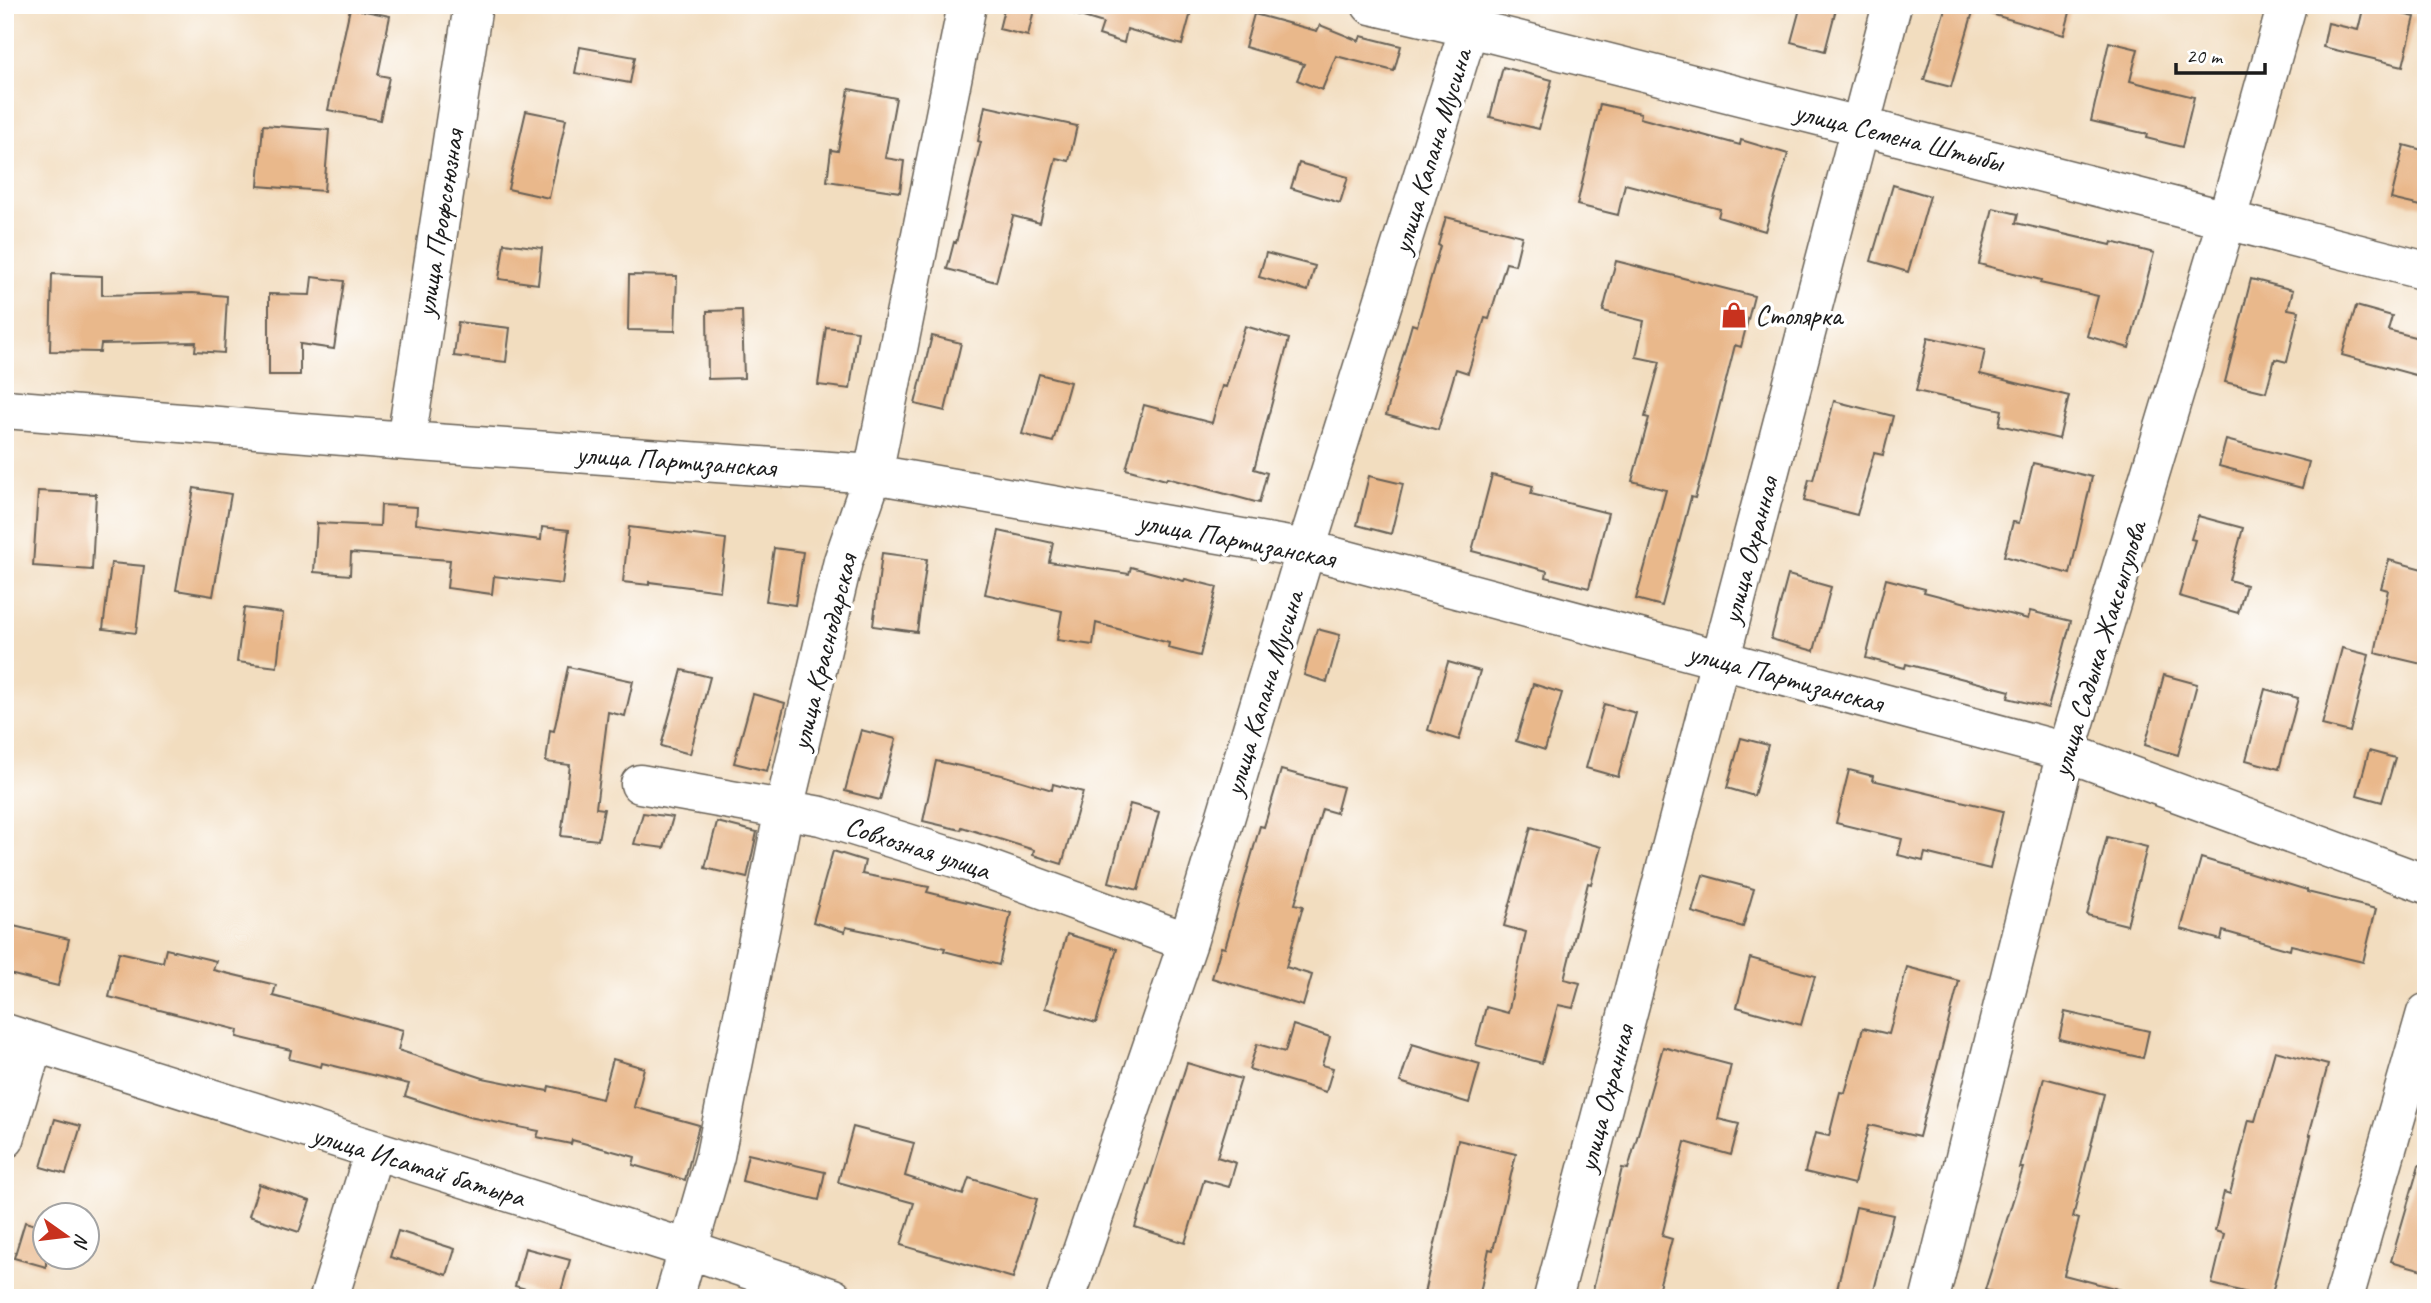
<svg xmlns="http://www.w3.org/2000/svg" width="2431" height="1303" font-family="Caveat,sans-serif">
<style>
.building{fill:#e9b88b}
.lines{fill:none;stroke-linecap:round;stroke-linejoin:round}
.minor-casing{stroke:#676055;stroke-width:41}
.minor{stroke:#fff;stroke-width:38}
.labels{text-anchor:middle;stroke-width:7;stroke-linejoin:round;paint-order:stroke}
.street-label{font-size:28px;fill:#1c1c1c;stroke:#fff}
.poi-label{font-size:28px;fill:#1c1c1c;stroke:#fff;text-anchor:start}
</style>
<rect width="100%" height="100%" fill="#fff"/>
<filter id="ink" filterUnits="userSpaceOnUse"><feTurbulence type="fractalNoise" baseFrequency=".0143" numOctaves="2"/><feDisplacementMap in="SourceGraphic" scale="14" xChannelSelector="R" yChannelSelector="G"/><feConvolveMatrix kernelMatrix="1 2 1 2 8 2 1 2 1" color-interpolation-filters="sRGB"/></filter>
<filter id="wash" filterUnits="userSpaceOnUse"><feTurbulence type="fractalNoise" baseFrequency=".00686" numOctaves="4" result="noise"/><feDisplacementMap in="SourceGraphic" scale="28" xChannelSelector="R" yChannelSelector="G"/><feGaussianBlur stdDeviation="1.57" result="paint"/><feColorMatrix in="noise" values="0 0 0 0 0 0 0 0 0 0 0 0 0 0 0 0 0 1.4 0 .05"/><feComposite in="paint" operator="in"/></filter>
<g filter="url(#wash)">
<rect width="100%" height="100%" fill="#f2ddbf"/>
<g id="blocks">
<path class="building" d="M 1005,5 L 1035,5 L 1028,36 L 999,29 Z
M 1068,5 L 1193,5 L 1182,45 L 1127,29 L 1124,43 L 1099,35 L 1103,23 L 1067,12 Z
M 1801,5 L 1837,5 L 1825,51 L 1791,42 Z
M 1946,5 L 1975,5 L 1951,87 L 1924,80 Z
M 1984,5 L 2072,5 L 2064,35 L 1984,12 Z
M 2364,5 L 2415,17 L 2403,66 L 2323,47 L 2328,23 L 2358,30 Z
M 350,8 L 390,16 L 378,75 L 389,77 L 380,120 L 328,110 Z
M 1254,14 L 1317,31 L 1320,25 L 1359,41 L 1361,36 L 1401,46 L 1394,71 L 1336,56 L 1322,90 L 1297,80 L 1304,64 L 1245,47 Z
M 2109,42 L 2138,49 L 2130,81 L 2194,97 L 2182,147 L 2146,138 L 2147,134 L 2091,121 Z
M 580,47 L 635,57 L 630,83 L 575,73 Z
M 1503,67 L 1552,80 L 1539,129 L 1490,117 Z
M 849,89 L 896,98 L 885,158 L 904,161 L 900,192 L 827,181 L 831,150 L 838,151 Z
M 1600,104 L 1641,113 L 1640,118 L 1740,145 L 1741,140 L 1788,154 L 1765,231 L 1718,217 L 1720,209 L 1625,184 L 1618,215 L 1577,205 Z
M 985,106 L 1077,126 L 1069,161 L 1056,158 L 1040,223 L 1013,216 L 996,282 L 947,269 L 954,242 L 956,243 L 981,142 L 978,141 Z
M 526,111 L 566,119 L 549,198 L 508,189 Z
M 263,125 L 329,130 L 324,191 L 258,186 Z
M 2404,145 L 2426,151 L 2426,186 L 2421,206 L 2391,199 Z
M 1299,163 L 1348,177 L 1340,203 L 1291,188 Z
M 1893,185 L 1930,196 L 1908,272 L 1871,261 Z
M 1993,208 L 2018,214 L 2016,223 L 2111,245 L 2112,242 L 2154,253 L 2129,348 L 2087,336 L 2098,296 L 2040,283 L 2041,280 L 1979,264 Z
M 1446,217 L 1522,236 L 1515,265 L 1506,263 L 1489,319 L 1485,318 L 1468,373 L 1456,369 L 1438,430 L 1386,415 L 1412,324 L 1417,326 L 1440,246 L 1438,245 Z
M 504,243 L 542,248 L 538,284 L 499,279 Z
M 1266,253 L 1315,266 L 1308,291 L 1259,277 Z
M 1616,261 L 1754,296 L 1741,347 L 1735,345 L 1704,467 L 1695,498 L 1691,497 L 1662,606 L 1636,599 L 1666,490 L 1632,481 L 1649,418 L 1645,417 L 1660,362 L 1636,357 L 1644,321 L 1603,311 Z
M 52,274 L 102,276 L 102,295 L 193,293 L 227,296 L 224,353 L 195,351 L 196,342 L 101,344 L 100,352 L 50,351 Z
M 629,275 L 677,276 L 675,331 L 628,330 Z
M 312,277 L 344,281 L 334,349 L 300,344 L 300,375 L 269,375 L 269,294 L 310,295 Z
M 2251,279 L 2293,290 L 2288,309 L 2299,311 L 2287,362 L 2275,359 L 2266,392 L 2225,382 Z
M 2356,306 L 2392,316 L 2388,330 L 2426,340 L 2426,378 L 2342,355 Z
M 742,310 L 744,378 L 708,379 L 707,311 Z
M 458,322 L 510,328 L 506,362 L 454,356 Z
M 1245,326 L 1289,339 L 1254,469 L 1267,473 L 1259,503 L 1167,478 L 1166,480 L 1126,469 L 1144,405 L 1212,423 L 1222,386 L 1226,387 Z
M 826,327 L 858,331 L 850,389 L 818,385 Z
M 932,336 L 961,343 L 945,411 L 915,404 Z
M 1928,337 L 1985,350 L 1980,374 L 2069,396 L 2059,439 L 1999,425 L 2002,410 L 1916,391 Z
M 1039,374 L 1070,382 L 1053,442 L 1022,434 Z
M 1834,401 L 1893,416 L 1883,455 L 1874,453 L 1857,515 L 1804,501 L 1809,479 L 1813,480 Z
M 2226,440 L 2309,462 L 2302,488 L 2219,466 Z
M 2033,463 L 2092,477 L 2070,574 L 2004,556 L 2013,522 L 2019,523 Z
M 1492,475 L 1533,486 L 1531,494 L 1608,513 L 1589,588 L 1546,577 L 1547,571 L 1472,551 Z
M 1369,476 L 1403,484 L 1391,534 L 1357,525 Z
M 194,488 L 231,494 L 213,596 L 176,590 Z
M 38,491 L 96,494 L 92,570 L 33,566 Z
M 381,505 L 417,507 L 416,524 L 541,540 L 542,527 L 569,530 L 562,584 L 494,576 L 492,594 L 447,588 L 450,560 L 351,553 L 350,575 L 314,572 L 317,523 L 380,526 Z
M 2198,516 L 2243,528 L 2229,580 L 2246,585 L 2238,613 L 2179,596 L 2195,540 L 2191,539 Z
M 629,527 L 726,539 L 720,591 L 649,582 L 649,585 L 623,582 Z
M 999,531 L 1053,543 L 1049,562 L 1129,574 L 1131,567 L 1184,581 L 1185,579 L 1217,587 L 1200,656 L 1168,648 L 1169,643 L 1096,623 L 1093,645 L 1057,640 L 1062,611 L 985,594 Z
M 774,548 L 803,552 L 795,605 L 766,601 Z
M 882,553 L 927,559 L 917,632 L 873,626 Z
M 2389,560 L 2426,570 L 2426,665 L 2375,653 L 2388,590 L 2381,588 Z
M 111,563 L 144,566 L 136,633 L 103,629 Z
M 1788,575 L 1831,587 L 1814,651 L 1771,639 Z
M 1886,579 L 1925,589 L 1924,592 L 2028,619 L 2030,611 L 2071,621 L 2048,708 L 2008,698 L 2010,691 L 1906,664 L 1905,668 L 1866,658 Z
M 244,608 L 283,613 L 277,667 L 237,662 Z
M 1317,629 L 1340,635 L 1327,682 L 1304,675 Z
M 2342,648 L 2369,655 L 2350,732 L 2322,725 Z
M 1448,662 L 1480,671 L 1459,740 L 1428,730 Z
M 568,667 L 633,681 L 625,716 L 608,712 L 596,808 L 604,809 L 598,840 L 561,836 L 570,765 L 546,762 L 550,730 L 554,731 Z
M 682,670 L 710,677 L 690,754 L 661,746 Z
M 2164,675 L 2197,684 L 2178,755 L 2145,745 Z
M 1533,684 L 1562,693 L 1545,750 L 1516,741 Z
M 2265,689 L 2298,698 L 2279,769 L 2246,760 Z
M 753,694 L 785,703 L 767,771 L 734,763 Z
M 1604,704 L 1636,713 L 1618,777 L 1586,768 Z
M 861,730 L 896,739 L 880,800 L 845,791 Z
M 1741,738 L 1768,745 L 1754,796 L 1727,788 Z
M 2369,751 L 2395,758 L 2382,802 L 2357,795 Z
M 936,761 L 1002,775 L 1052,790 L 1053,784 L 1083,792 L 1062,864 L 1033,855 L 1034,850 L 962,827 L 961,830 L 923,821 Z
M 1281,770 L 1343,787 L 1336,813 L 1322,809 L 1295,904 L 1303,906 L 1286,967 L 1312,975 L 1303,1006 L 1212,978 L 1221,947 L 1225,948 L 1260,826 L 1264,827 Z
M 1849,770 L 1873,776 L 1872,780 L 2003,811 L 1990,869 L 1925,853 L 1923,861 L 1898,855 L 1902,839 L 1836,823 Z
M 1130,804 L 1159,812 L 1138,890 L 1109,882 Z
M 643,813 L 673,817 L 664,848 L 634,844 Z
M 717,822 L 757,832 L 747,878 L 705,868 Z
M 1531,827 L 1601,847 L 1591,884 L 1588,883 L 1564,979 L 1580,983 L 1573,1008 L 1558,1005 L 1542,1063 L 1476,1045 L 1486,1007 L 1508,1013 L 1526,932 L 1504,926 Z
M 2107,837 L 2147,847 L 2127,925 L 2087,915 Z
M 833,851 L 865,861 L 862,874 L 929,887 L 927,892 L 1011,913 L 999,965 L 944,951 L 945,948 L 846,927 L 845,932 L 813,922 Z
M 2201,858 L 2307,890 L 2307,892 L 2376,909 L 2363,962 L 2291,945 L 2290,950 L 2223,931 L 2221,940 L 2181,929 Z
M 1703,875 L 1754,889 L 1743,927 L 1692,912 Z
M 5,924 L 69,939 L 58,986 L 5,973 Z
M 1067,934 L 1117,949 L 1096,1023 L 1045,1008 Z
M 166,949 L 216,961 L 213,970 L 276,985 L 273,996 L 403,1030 L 398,1050 L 483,1078 L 548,1091 L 549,1086 L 602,1099 L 613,1059 L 644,1068 L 634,1107 L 699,1125 L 685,1180 L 633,1165 L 635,1157 L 572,1140 L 571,1144 L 537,1137 L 539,1131 L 469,1117 L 405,1096 L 409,1084 L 322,1063 L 321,1067 L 289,1059 L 291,1050 L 237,1037 L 238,1030 L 109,997 L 119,952 L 163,962 Z
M 1750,958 L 1815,976 L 1801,1025 L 1737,1007 Z
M 1907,967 L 1959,981 L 1919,1137 L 1869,1125 L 1854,1184 L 1805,1172 L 1815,1133 L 1829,1136 L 1840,1092 L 1845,1093 L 1863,1028 L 1889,1034 Z
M 2065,1012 L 2149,1031 L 2143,1058 L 2059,1039 Z
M 1293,1025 L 1330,1037 L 1322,1065 L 1333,1068 L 1326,1092 L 1249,1069 L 1257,1044 L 1285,1052 Z
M 1412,1044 L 1480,1064 L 1469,1103 L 1400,1082 Z
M 1663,1047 L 1731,1065 L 1718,1119 L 1739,1124 L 1731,1155 L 1685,1142 L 1662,1236 L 1672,1239 L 1656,1298 L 1591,1298 L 1622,1168 L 1628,1169 Z
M 2275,1051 L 2328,1065 L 2309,1135 L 2311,1135 L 2271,1298 L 2268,1298 L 2212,1284 L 2224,1234 L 2215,1231 L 2224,1192 L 2230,1194 L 2249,1120 L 2255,1121 Z
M 1187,1063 L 1241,1079 L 1217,1157 L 1236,1163 L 1229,1187 L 1204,1180 L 1185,1243 L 1135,1227 Z
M 2044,1078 L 2104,1094 L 2073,1217 L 2079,1219 L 2064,1275 L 2122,1290 L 2121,1298 L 2013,1298 L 1985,1290 L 2023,1168 L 2020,1168 Z
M 55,1119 L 81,1126 L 66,1174 L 41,1167 Z
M 853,1127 L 914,1143 L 905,1176 L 963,1195 L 969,1178 L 1037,1199 L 1013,1278 L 901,1245 L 914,1203 L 838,1182 Z
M 1458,1140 L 1516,1154 L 1493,1250 L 1489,1249 L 1479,1298 L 1423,1298 Z
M 748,1154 L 825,1172 L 819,1200 L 742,1181 Z
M 2419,1165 L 2426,1166 L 2426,1271 L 2391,1261 Z
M 259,1184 L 310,1201 L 299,1232 L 249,1216 Z
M 1856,1207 L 1893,1215 L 1872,1298 L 1835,1298 Z
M 25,1222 L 46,1228 L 46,1267 L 14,1258 Z
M 398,1231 L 455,1249 L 447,1275 L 390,1257 Z
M 525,1248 L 570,1260 L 559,1298 L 515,1286 Z"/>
</g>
</g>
<g filter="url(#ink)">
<use href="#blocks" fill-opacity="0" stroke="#676055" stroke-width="2"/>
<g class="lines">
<g class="minor-casing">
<path id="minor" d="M 1371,5 L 1470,28 L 1859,126 L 2426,271
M 5,409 L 406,441 L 873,474 L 1306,549 L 2066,752 L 2426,884
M 406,441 L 473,5
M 640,784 L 821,816 L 971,863 L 1188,942
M 5,1033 L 688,1249 L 833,1298
M 5,1139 L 34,1043
M 329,1298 L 374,1151
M 674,1298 L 715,1156 L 784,809 L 843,561 L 873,474 L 967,5
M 1066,1298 L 1188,942 L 1306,549 L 1476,5
M 1553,1298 L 1892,5
M 1930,1298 L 2066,752 L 2227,219 L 2287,5
M 2344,1298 L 2426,1013"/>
</g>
<use href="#minor" class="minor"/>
</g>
</g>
<defs>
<g id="shop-bare" transform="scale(2.1)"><path d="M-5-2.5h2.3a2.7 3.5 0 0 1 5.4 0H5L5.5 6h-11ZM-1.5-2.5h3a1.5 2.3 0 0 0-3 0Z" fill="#c8321e" stroke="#fff" stroke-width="2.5" paint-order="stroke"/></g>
</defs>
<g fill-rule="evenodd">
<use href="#shop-bare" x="1734" y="315"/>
</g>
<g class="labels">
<g class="street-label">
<text transform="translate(1899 136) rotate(14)" y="10">улица Семена Штыбы</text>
<text transform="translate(1431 151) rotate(-73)" y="10">улица Капана Мусина</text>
<text transform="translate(439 223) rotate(-81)" y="10">улица Профсоюзная</text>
<text transform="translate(676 460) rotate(4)" y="10">улица Партизанская</text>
<text transform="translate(1237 539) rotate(11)" y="10">улица Партизанская</text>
<text transform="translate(1749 550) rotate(-75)" y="10">улица Охранная</text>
<text transform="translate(2098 649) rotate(-73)" y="10">улица Садыка Жаксыгулова</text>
<text transform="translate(823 652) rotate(-76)" y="10">улица Краснодарская</text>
<text transform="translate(1786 677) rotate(15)" y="10">улица Партизанская</text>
<text transform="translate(1263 693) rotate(-73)" y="10">улица Капана Мусина</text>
<text transform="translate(918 847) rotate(18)" y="10">Совхозная улица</text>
<text transform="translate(1605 1098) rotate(-75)" y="10">улица Охранная</text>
<text transform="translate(419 1165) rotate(17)" y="10">улица Исатай батыра</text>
</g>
<g class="poi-label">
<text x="1755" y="325">Столярка</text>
</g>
</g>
<rect width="2431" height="1303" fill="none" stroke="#fff" stroke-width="28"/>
<g transform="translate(66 1236) rotate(104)"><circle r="33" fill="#ffffff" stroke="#a4a4a4" stroke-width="2"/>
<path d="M0-5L12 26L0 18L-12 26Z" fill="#c8321e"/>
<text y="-10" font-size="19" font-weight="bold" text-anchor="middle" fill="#1c1c1c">N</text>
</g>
<path d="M2176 63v10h89v-10" fill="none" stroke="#1c1c1c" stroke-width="3.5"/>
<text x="2186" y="63" font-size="21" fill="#1c1c1c" stroke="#ffffff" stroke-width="5" paint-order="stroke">20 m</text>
</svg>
